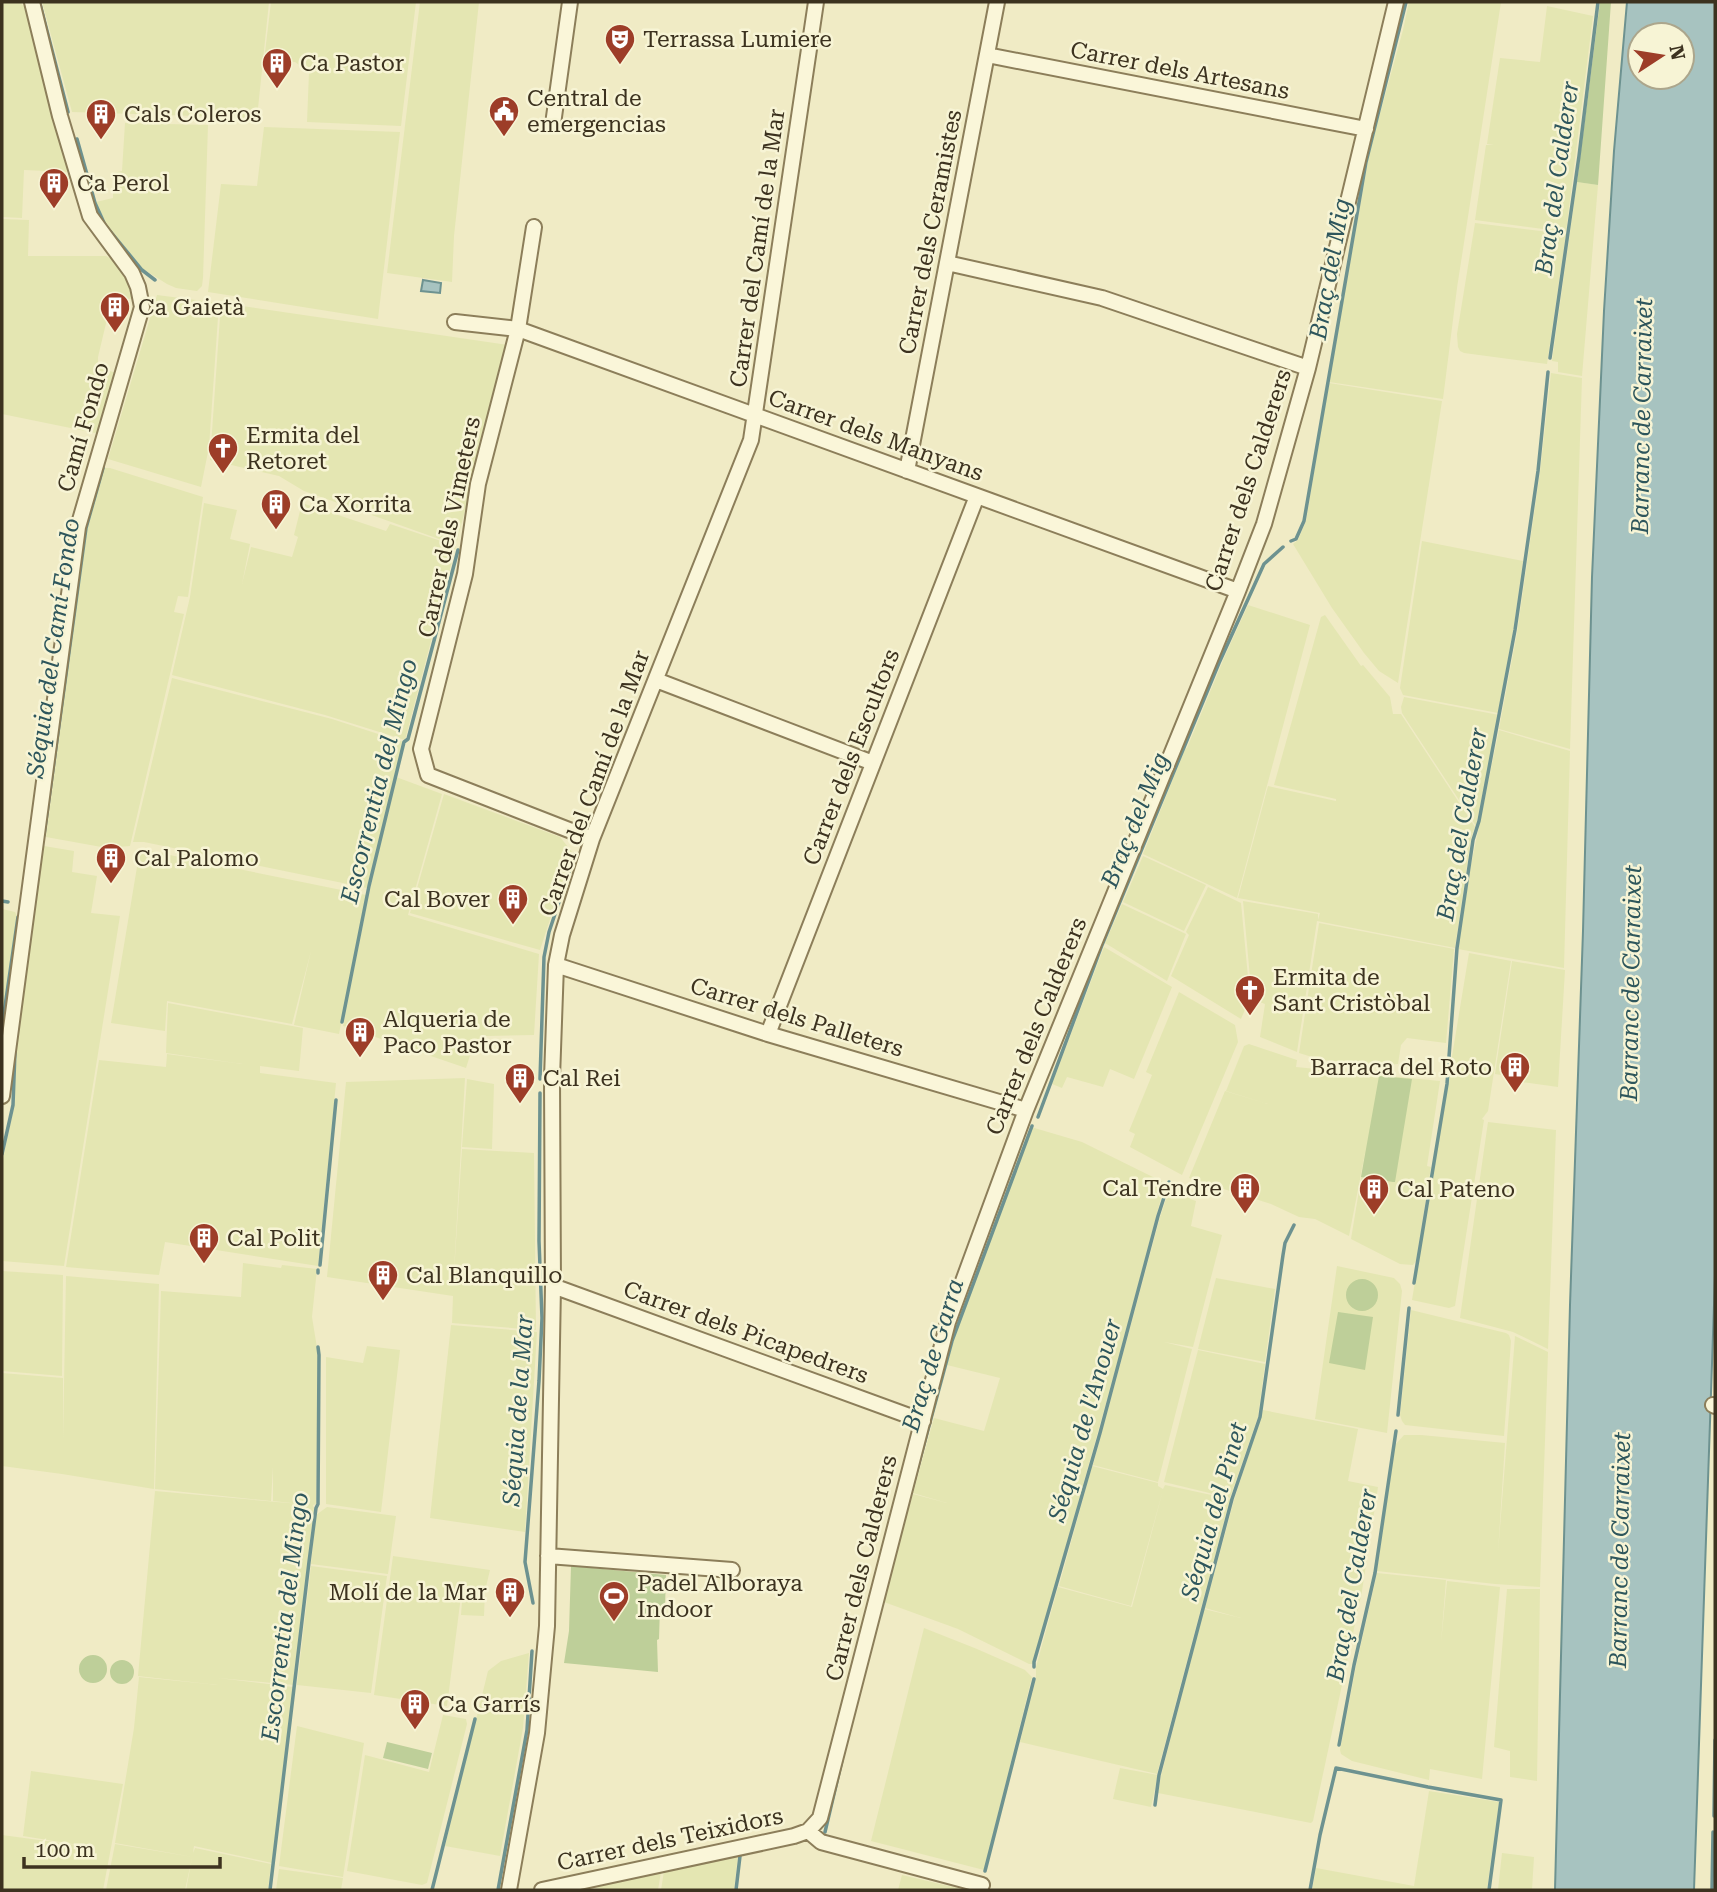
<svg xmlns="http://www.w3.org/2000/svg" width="1717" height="1892" font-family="'Roboto Serif',serif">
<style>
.farmland{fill:#e4e6b2}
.green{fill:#becf99}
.water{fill:#a7c3c0;stroke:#6d9290;stroke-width:2;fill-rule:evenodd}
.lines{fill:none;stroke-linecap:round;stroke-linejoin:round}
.stream{stroke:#6d9290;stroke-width:3.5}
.minor-casing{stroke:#8c7e5a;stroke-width:18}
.minor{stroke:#faf6d9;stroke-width:14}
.labels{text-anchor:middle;stroke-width:5;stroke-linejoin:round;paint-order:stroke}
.poi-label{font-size:23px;fill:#3c321f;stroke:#f7f4d5;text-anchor:start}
.street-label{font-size:23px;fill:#3c321f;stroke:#f7f4d5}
.water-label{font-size:24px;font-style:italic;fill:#2e565c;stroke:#f7f4d5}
</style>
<rect width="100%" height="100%" fill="#f0ebc5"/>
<path class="farmland" d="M 2,2 L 19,2 L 25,7 L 70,172 L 24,170 L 22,218 L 2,217 Z
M 42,2 L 269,2 L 257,118 L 72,112 Z
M 271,2 L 416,2 L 401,126 L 307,122 L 309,72 L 295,62 L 264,61 Z
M 420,2 L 479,2 L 454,236 L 452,282 L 387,273 Z
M 1409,2 L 1501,2 L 1457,288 L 1443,399 L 1329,382 L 1370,150 L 1403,30 Z
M 1547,6 L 1593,16 L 1566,232 L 1475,220 L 1486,145 L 1494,145 L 1487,144 L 1500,58 L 1540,62 Z
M 125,123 L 208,125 L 203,278 L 202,286 L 197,291 L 176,288 L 167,284 L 143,269 L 107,225 L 96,202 L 113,198 L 113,173 L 122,171 Z
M 264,127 L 400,132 L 378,319 L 208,292 L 221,184 L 257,186 Z
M 1577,182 L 1598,185 L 1582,376 L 1558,372 L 1558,362 L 1552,361 Z
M 2,219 L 29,220 L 28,256 L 106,256 L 115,261 L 130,282 L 135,299 L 112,298 L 98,357 L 98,365 L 102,369 L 117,373 L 99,431 L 95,433 L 2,414 Z
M 1475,223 L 1566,234 L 1547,364 L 1464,353 L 1460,351 L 1458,347 L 1457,334 Z
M 157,295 L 219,303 L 209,447 L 201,487 L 108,459 Z
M 221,303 L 508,345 L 456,545 L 304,491 L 279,476 L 210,460 Z
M 1551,373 L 1582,378 L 1570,749 L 1499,729 L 1517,633 L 1540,472 Z
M 1329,383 L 1442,401 L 1398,683 L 1379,671 L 1364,653 L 1332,608 L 1293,544 L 1298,540 L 1306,521 Z
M 104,468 L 110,468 L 203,497 L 188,597 L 178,596 L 174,612 L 184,614 L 130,846 L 107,848 L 46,837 L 87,528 Z
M 204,503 L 237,510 L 230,539 L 250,544 L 242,584 L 251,547 L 292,557 L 298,537 L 294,535 L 302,503 L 386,531 L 390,524 L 456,546 L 405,740 L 325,715 L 172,675 L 190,597 Z
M 1422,541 L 1523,561 L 1514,625 L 1498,713 L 1403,695 L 1400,688 Z
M 1248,605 L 1310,625 L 1237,898 L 1143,854 L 1185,749 L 1187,748 L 1224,658 Z
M 1325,615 L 1361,666 L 1363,665 L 1390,697 L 1393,714 L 1401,714 L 1475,827 L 1471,838 L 1455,948 L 1317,921 L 1297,1052 L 1260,1037 L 1265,1004 L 1252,999 L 1243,901 L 1318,914 L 1318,920 L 1320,913 L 1238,898 L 1268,786 L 1336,801 L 1336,799 L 1274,785 L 1319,624 L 1321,617 Z
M 172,678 L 332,719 L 403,742 L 367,888 L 144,842 L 133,842 Z
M 1404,697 L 1499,715 L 1476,826 L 1402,713 L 1401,707 Z
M 1499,730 L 1570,751 L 1564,968 L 1458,949 L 1471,865 Z
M 396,777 L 442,794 L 408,915 L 539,954 L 534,1035 L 487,1036 L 480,1039 L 473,1046 L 466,1068 L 343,1026 L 369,894 Z
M 444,794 L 560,837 L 572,852 L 540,950 L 410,913 Z
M 44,846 L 74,851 L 72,872 L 97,876 L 91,913 L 120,916 L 64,1266 L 2,1261 L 2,1164 L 14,1107 L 18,1025 Z
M 140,849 L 366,895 L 339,1034 L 294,1025 L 311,951 L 292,1024 L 167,1001 L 165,1031 L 111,1023 Z
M 1143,856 L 1206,885 L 1184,931 L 1123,902 Z
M 1208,887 L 1241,903 L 1250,998 L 1241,1019 L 1171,976 L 1189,935 L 1186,932 Z
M 1122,904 L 1186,934 L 1167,981 L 1105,943 Z
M 2,909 L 15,912 L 17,916 L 2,1022 Z
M 1319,923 L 1454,949 L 1446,1043 L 1407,1038 L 1401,1045 L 1398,1064 L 1385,1065 L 1322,1060 L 1299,1053 Z
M 1104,947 L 1172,987 L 1134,1079 L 1110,1069 L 1103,1087 L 1067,1077 L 1062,1088 L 1052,1084 Z
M 1469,953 L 1511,961 L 1488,1111 L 1482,1119 L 1484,1120 L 1455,1306 L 1449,1308 L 1412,1300 Z
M 1512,961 L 1565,970 L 1558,1087 L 1514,1081 L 1514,1077 L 1495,1074 Z
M 1179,992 L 1235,1025 L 1238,1042 L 1182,1175 L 1130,1147 L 1135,1134 L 1129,1131 L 1152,1075 L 1146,1072 Z
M 168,1003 L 303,1028 L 299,1071 L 260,1066 L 260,1073 L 336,1083 L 318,1266 L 165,1242 L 159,1275 L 66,1267 L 99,1060 L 166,1067 L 167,1054 L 243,1064 L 166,1053 Z
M 1249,1044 L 1297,1060 L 1296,1067 L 1440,1081 L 1427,1166 L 1431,1167 L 1416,1261 L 1413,1265 L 1400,1264 L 1351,1239 L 1366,1148 L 1349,1236 L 1315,1219 L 1299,1217 L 1271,1204 L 1189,1178 L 1225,1091 L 1268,1104 L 1226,1091 L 1244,1046 Z
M 465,1078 L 453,1288 L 462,1149 L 534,1153 L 536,1330 L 452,1323 L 453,1296 L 327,1277 L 346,1082 Z
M 467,1079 L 494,1084 L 492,1149 L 462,1147 Z
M 1488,1122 L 1556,1130 L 1548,1349 L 1513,1332 L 1460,1318 Z
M 1031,1127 L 1082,1142 L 1165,1183 L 1120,1353 L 1033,1664 L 1029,1664 L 958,1629 L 884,1602 L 882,1599 L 913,1494 L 947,1503 L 913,1493 L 934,1418 L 984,1431 L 1000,1378 L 947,1365 L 953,1342 Z
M 1171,1184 L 1192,1192 L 1190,1199 L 1196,1201 L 1191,1226 L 1222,1235 L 1193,1347 L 1164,1342 L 1192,1349 L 1158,1482 L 1093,1465 L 1160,1217 Z
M 243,1263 L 281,1268 L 282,1265 L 317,1269 L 312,1317 L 318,1354 L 316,1504 L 313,1505 L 314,1508 L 294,1685 L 218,1678 L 293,1687 L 272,1863 L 194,1846 L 193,1853 L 195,1848 L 271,1864 L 268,1890 L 186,1890 L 192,1858 L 185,1890 L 106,1890 L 115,1844 L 193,1857 L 115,1843 L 134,1728 L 139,1677 L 218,1685 L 138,1676 L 155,1491 L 300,1504 L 273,1501 L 273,1467 L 271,1501 L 155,1489 L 161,1291 L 241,1297 Z
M 1337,1266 L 1394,1278 L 1400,1284 L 1402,1291 L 1387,1433 L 1315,1419 Z
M 2,1271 L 63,1275 L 62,1376 L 2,1371 Z
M 66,1276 L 159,1284 L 154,1489 L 62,1474 L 2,1466 L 2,1373 L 63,1378 L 63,1439 Z
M 1216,1278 L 1275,1289 L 1265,1362 L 1198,1349 Z
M 1411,1310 L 1506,1333 L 1509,1335 L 1511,1341 L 1504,1436 L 1405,1425 L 1402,1421 L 1400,1415 Z
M 451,1325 L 537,1332 L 525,1532 L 430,1518 Z
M 1515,1336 L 1548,1352 L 1540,1587 L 1495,1584 L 1377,1571 L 1395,1445 L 1404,1435 L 1421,1435 L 1505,1443 L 1498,1553 Z
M 367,1346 L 400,1350 L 381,1512 L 326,1504 L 326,1357 L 363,1363 Z
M 1198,1350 L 1265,1364 L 1258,1417 L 1230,1498 L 1164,1482 Z
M 1263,1410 L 1358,1429 L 1348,1481 L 1378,1487 L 1362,1591 L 1313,1821 L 1311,1823 L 1158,1793 L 1161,1776 L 1204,1609 L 1241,1618 L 1205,1608 L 1234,1500 Z
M 1092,1466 L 1158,1483 L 1158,1486 L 1163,1489 L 1165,1485 L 1230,1499 L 1157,1774 L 1020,1742 L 1036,1678 L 1036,1667 L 1058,1587 L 1132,1607 L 1163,1490 L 1131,1606 L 1059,1586 Z
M 327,1507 L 396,1516 L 388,1574 L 311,1564 L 316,1515 Z
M 393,1556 L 490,1570 L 485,1591 L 484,1616 L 461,1615 L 463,1588 L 462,1588 L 447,1706 L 374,1695 Z
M 311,1566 L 387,1576 L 371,1693 L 297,1685 Z
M 1377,1573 L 1446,1580 L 1441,1643 L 1447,1581 L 1500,1587 L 1482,1779 L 1430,1769 L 1429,1780 L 1352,1761 L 1341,1754 L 1340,1750 L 1356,1666 Z
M 1507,1589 L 1540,1589 L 1537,1781 L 1510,1777 L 1510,1751 L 1494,1747 Z
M 924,1628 L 977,1649 L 1025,1670 L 1032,1677 L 984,1870 L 871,1841 Z
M 529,1653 L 523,1728 L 500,1856 L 445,1846 L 488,1671 L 501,1661 Z
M 443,1715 L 466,1719 L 467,1724 L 427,1883 L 422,1885 L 347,1871 L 365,1755 L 429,1772 Z
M 297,1726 L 364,1743 L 343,1877 L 279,1866 Z
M 1120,1768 L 1158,1775 L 1151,1807 L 1113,1799 Z
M 31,1771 L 123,1784 L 103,1890 L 2,1890 L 2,1835 L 91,1847 L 23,1836 Z
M 1429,1791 L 1499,1802 L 1487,1890 L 1312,1890 L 1316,1868 L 1414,1886 Z
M 1502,1853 L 1534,1857 L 1532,1890 L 1498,1890 Z
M 738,1855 L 734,1890 L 661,1890 L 664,1871 L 724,1856 Z
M 279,1869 L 343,1878 L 341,1890 L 276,1890 Z
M 661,1872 L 658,1890 L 608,1890 L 585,1885 Z
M 902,1875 L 966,1890 L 898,1890 Z"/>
<path class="green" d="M 1600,2 L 1611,2 L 1598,185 L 1577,182 Z
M 1379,1076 L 1412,1079 L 1395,1182 L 1393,1182 L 1361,1177 Z
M1346 1295a16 16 0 1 1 32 0a16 16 0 1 1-32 0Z
M 1338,1312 L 1373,1317 L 1365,1370 L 1329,1363 Z
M 571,1566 L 666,1575 L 665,1607 L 660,1607 L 659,1639 L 657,1640 L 658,1672 L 564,1663 L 569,1631 Z
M79 1669a14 14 0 1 1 28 0a14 14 0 1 1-28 0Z
M110 1672a12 12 0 1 1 24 0a12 12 0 1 1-24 0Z
M 387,1742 L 432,1753 L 428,1769 L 383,1758 Z"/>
<path class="water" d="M 1627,2 L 1715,2 L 1715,1276 L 1694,1890 L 1555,1890 L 1570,1305 L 1583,931 L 1592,577 L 1604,311 L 1614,151 ZM 1640,35 L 1682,35 L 1682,77 L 1640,77 Z
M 423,280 L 441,283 L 440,293 L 421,291 Z"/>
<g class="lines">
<path class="stream" d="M 40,4 L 68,112
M 77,139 L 95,203 L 105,225 L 142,270 L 155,280
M 1550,358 L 1579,156 L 1598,2
M 1291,541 L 1296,539 L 1304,521 L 1366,162 L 1406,2
M 44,835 L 86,528 L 103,468
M 2,901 L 8,902
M 342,1022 L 369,886 L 404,742 L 408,739 L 458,550
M 2,1027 L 18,917
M 540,1079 L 544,957 L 549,932 L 575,854
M 1038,1117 L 1102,945 L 1219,663 L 1264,564 L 1283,547
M 2,1154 L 13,1105 L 15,1051
M 320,1265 L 336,1100
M 318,1273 L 318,1270
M 1414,1283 L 1447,1084 L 1457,948 L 1473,840 L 1479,821 L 1515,630 L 1538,471 L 1548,372
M 1398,1415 L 1409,1308
M 911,1492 L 952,1341 L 1032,1126
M 533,1603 L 525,1562 L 539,1381 L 542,1318 L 539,1241 L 540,1093
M 1034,1667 L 1034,1662 L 1100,1433 L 1158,1216 L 1169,1182
M 1339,1745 L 1354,1665 L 1375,1573 L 1396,1431
M 1155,1805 L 1159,1775 L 1232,1499 L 1260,1417 L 1283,1255 L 1285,1243 L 1294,1225
M 1714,1816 L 1715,1740
M 825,1832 L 842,1760
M 985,1871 L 1034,1679
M 270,1890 L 309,1562 L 316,1508 L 318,1504 L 319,1355 L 318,1347
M 432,1890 L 475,1719
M 498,1890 L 527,1730 L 532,1651
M 736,1890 L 740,1856
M 1310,1890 L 1320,1835 L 1336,1768 L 1428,1787 L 1501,1800 L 1489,1890
M 1712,1890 L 1713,1832"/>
<g class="minor-casing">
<path id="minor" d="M 987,55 L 1366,129
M 553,124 L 570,2
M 534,227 L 518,329 L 478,484 L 465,574 L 421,749 L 428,775 L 592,839
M 947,263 L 1102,298 L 1308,368
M 455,322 L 518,329 L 1238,591
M 907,471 L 997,2
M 656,680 L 873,763
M 556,965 L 768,1034 L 1026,1110
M 768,1034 L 977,496
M 2,1096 L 78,527 L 142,307 L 138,287 L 132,273 L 90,216 L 60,116 L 32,2
M 553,1286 L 923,1421
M 1713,1405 L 1715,1406
M 548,1556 L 732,1570
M 808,1831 L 821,1842 L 982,1885
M 509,1890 L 537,1733 L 547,1626 L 553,1286 L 552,1078 L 556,965 L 562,935 L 592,839 L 751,440 L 816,2
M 542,1890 L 794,1836 L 808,1831 L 820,1818 L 948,1322 L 1026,1110 L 1238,591 L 1264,524 L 1308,368 L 1396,2"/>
</g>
<use href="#minor" class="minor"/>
</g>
<defs>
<g id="theatre-pin" transform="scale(1.575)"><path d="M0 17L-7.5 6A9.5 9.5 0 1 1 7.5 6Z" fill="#9d3d28" stroke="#f7f4d5"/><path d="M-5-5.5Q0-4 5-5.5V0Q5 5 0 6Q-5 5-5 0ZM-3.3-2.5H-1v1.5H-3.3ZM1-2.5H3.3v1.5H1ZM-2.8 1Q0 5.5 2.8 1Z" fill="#fff"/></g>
<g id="building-pin" transform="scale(1.575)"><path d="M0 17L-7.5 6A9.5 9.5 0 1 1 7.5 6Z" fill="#9d3d28" stroke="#f7f4d5"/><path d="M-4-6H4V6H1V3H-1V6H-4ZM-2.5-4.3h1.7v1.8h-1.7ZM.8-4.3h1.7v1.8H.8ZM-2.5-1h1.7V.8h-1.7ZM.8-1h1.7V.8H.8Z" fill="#fff"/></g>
<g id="civic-pin" transform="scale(1.575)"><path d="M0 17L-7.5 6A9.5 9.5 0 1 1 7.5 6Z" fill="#9d3d28" stroke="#f7f4d5"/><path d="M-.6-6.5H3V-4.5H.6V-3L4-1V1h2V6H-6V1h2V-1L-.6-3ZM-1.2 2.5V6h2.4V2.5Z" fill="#fff"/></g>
<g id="church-pin" transform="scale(1.575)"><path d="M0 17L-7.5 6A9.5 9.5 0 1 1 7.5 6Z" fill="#9d3d28" stroke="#f7f4d5"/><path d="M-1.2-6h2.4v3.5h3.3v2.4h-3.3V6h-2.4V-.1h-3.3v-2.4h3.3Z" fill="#fff"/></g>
<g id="stadium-pin" transform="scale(1.575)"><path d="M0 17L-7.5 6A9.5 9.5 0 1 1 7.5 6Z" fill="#9d3d28" stroke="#f7f4d5"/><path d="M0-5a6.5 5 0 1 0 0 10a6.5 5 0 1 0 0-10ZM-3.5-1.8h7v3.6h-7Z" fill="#fff"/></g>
</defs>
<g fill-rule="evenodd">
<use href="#theatre-pin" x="620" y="39"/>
<use href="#building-pin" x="277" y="63"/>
<use href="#civic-pin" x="504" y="111"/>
<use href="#building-pin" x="101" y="114"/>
<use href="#building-pin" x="54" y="183"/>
<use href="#building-pin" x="115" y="307"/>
<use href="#church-pin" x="223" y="448"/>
<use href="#building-pin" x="276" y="504"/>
<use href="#building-pin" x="111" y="858"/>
<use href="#building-pin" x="513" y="899"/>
<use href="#church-pin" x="1250" y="990"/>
<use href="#building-pin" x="360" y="1032"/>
<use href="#building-pin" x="1515" y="1067"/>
<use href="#building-pin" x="520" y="1078"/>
<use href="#building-pin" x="1245" y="1188"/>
<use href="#building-pin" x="1374" y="1189"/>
<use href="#building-pin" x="204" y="1238"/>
<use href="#building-pin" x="383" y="1275"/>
<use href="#building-pin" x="510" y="1592"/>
<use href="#stadium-pin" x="614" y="1596"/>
<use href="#building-pin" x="415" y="1704"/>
</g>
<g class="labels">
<g class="poi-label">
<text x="643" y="47">Terrassa Lumiere</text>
<text x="300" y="71">Ca Pastor</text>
<text x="527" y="106">Central de<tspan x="527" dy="26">emergencias</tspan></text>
<text x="124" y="122">Cals Coleros</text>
<text x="77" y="191">Ca Perol</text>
<text x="138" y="315">Ca Gaietà</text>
<text x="246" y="443">Ermita del<tspan x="246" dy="26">Retoret</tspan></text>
<text x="299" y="512">Ca Xorrita</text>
<text x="134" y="866">Cal Palomo</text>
<text x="490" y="907" text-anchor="end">Cal Bover</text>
<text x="1273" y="985">Ermita de<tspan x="1273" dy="26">Sant Cristòbal</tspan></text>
<text x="383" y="1027">Alqueria de<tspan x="383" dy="26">Paco Pastor</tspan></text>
<text x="1492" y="1075" text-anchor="end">Barraca del Roto</text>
<text x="543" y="1086">Cal Rei</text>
<text x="1222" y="1196" text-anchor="end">Cal Tendre</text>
<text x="1397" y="1197">Cal Pateno</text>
<text x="227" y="1246">Cal Polit</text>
<text x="406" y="1283">Cal Blanquillo</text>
<text x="637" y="1591">Padel Alboraya<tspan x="637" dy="26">Indoor</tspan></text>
<text x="487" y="1600" text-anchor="end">Molí de la Mar</text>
<text x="438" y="1712">Ca Garrís</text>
</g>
<g class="street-label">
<text transform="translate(1180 70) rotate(11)" y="8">Carrer dels Artesans</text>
<text transform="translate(930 232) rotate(-79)" y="8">Carrer dels Ceramistes</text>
<text transform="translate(757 248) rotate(-82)" y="8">Carrer del Camí de la Mar</text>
<text transform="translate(83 427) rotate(-74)" y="8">Camí Fondo</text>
<text transform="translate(876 435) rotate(20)" y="8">Carrer dels Manyans</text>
<text transform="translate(1248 480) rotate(-72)" y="8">Carrer dels Calderers</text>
<text transform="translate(449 527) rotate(-78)" y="8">Carrer dels Vimeters</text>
<text transform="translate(851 757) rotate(-69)" y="8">Carrer dels Escultors</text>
<text transform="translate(594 783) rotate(-70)" y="8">Carrer del Camí de la Mar</text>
<text transform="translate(797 1017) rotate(17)" y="8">Carrer dels Palleters</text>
<text transform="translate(1036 1026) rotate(-68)" y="8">Carrer dels Calderers</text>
<text transform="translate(746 1332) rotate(20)" y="8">Carrer dels Picapedrers</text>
<text transform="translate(861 1568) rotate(-76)" y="8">Carrer dels Calderers</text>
<text transform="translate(670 1839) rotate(-12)" y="8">Carrer dels Teixidors</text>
</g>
<g class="water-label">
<text transform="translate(1557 178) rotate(-82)" y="8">Braç del Calderer</text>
<text transform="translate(1330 269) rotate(-80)" y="8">Braç del Mig</text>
<text transform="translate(1642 416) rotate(-89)" y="8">Barranc de Carraixet</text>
<text transform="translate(53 648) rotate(-82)" y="8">Séquia del Camí Fondo</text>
<text transform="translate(379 781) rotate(-76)" y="8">Escorrentia del Mingo</text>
<text transform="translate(1135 820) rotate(-68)" y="8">Braç del Mig</text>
<text transform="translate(1462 824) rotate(-80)" y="8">Braç del Calderer</text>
<text transform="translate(1631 983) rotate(-89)" y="8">Barranc de Carraixet</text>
<text transform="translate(933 1355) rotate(-73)" y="8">Braç de Garra</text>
<text transform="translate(518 1410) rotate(-86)" y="8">Séquia de la Mar</text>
<text transform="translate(1085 1420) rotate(-74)" y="8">Séquia de l'Anouer</text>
<text transform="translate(1214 1511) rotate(-74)" y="8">Séquia del Pinet</text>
<text transform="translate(1620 1550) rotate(-89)" y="8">Barranc de Carraixet</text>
<text transform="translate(1352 1585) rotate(-80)" y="8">Braç del Calderer</text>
<text transform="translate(285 1617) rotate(-83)" y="8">Escorrentia del Mingo</text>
</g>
</g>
<rect width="1717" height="1892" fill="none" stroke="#3c321f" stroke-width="7"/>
<g transform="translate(1661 56) rotate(78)"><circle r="33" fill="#f7f4d5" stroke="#aca68c" stroke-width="2"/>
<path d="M0-5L12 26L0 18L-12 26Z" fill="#9d3d28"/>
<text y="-10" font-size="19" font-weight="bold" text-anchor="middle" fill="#3c321f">N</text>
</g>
<path d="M24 1857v10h196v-10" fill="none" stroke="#3c321f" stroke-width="3.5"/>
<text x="35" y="1857" font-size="21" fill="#3c321f" stroke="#f7f4d5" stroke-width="5" paint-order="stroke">100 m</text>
</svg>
